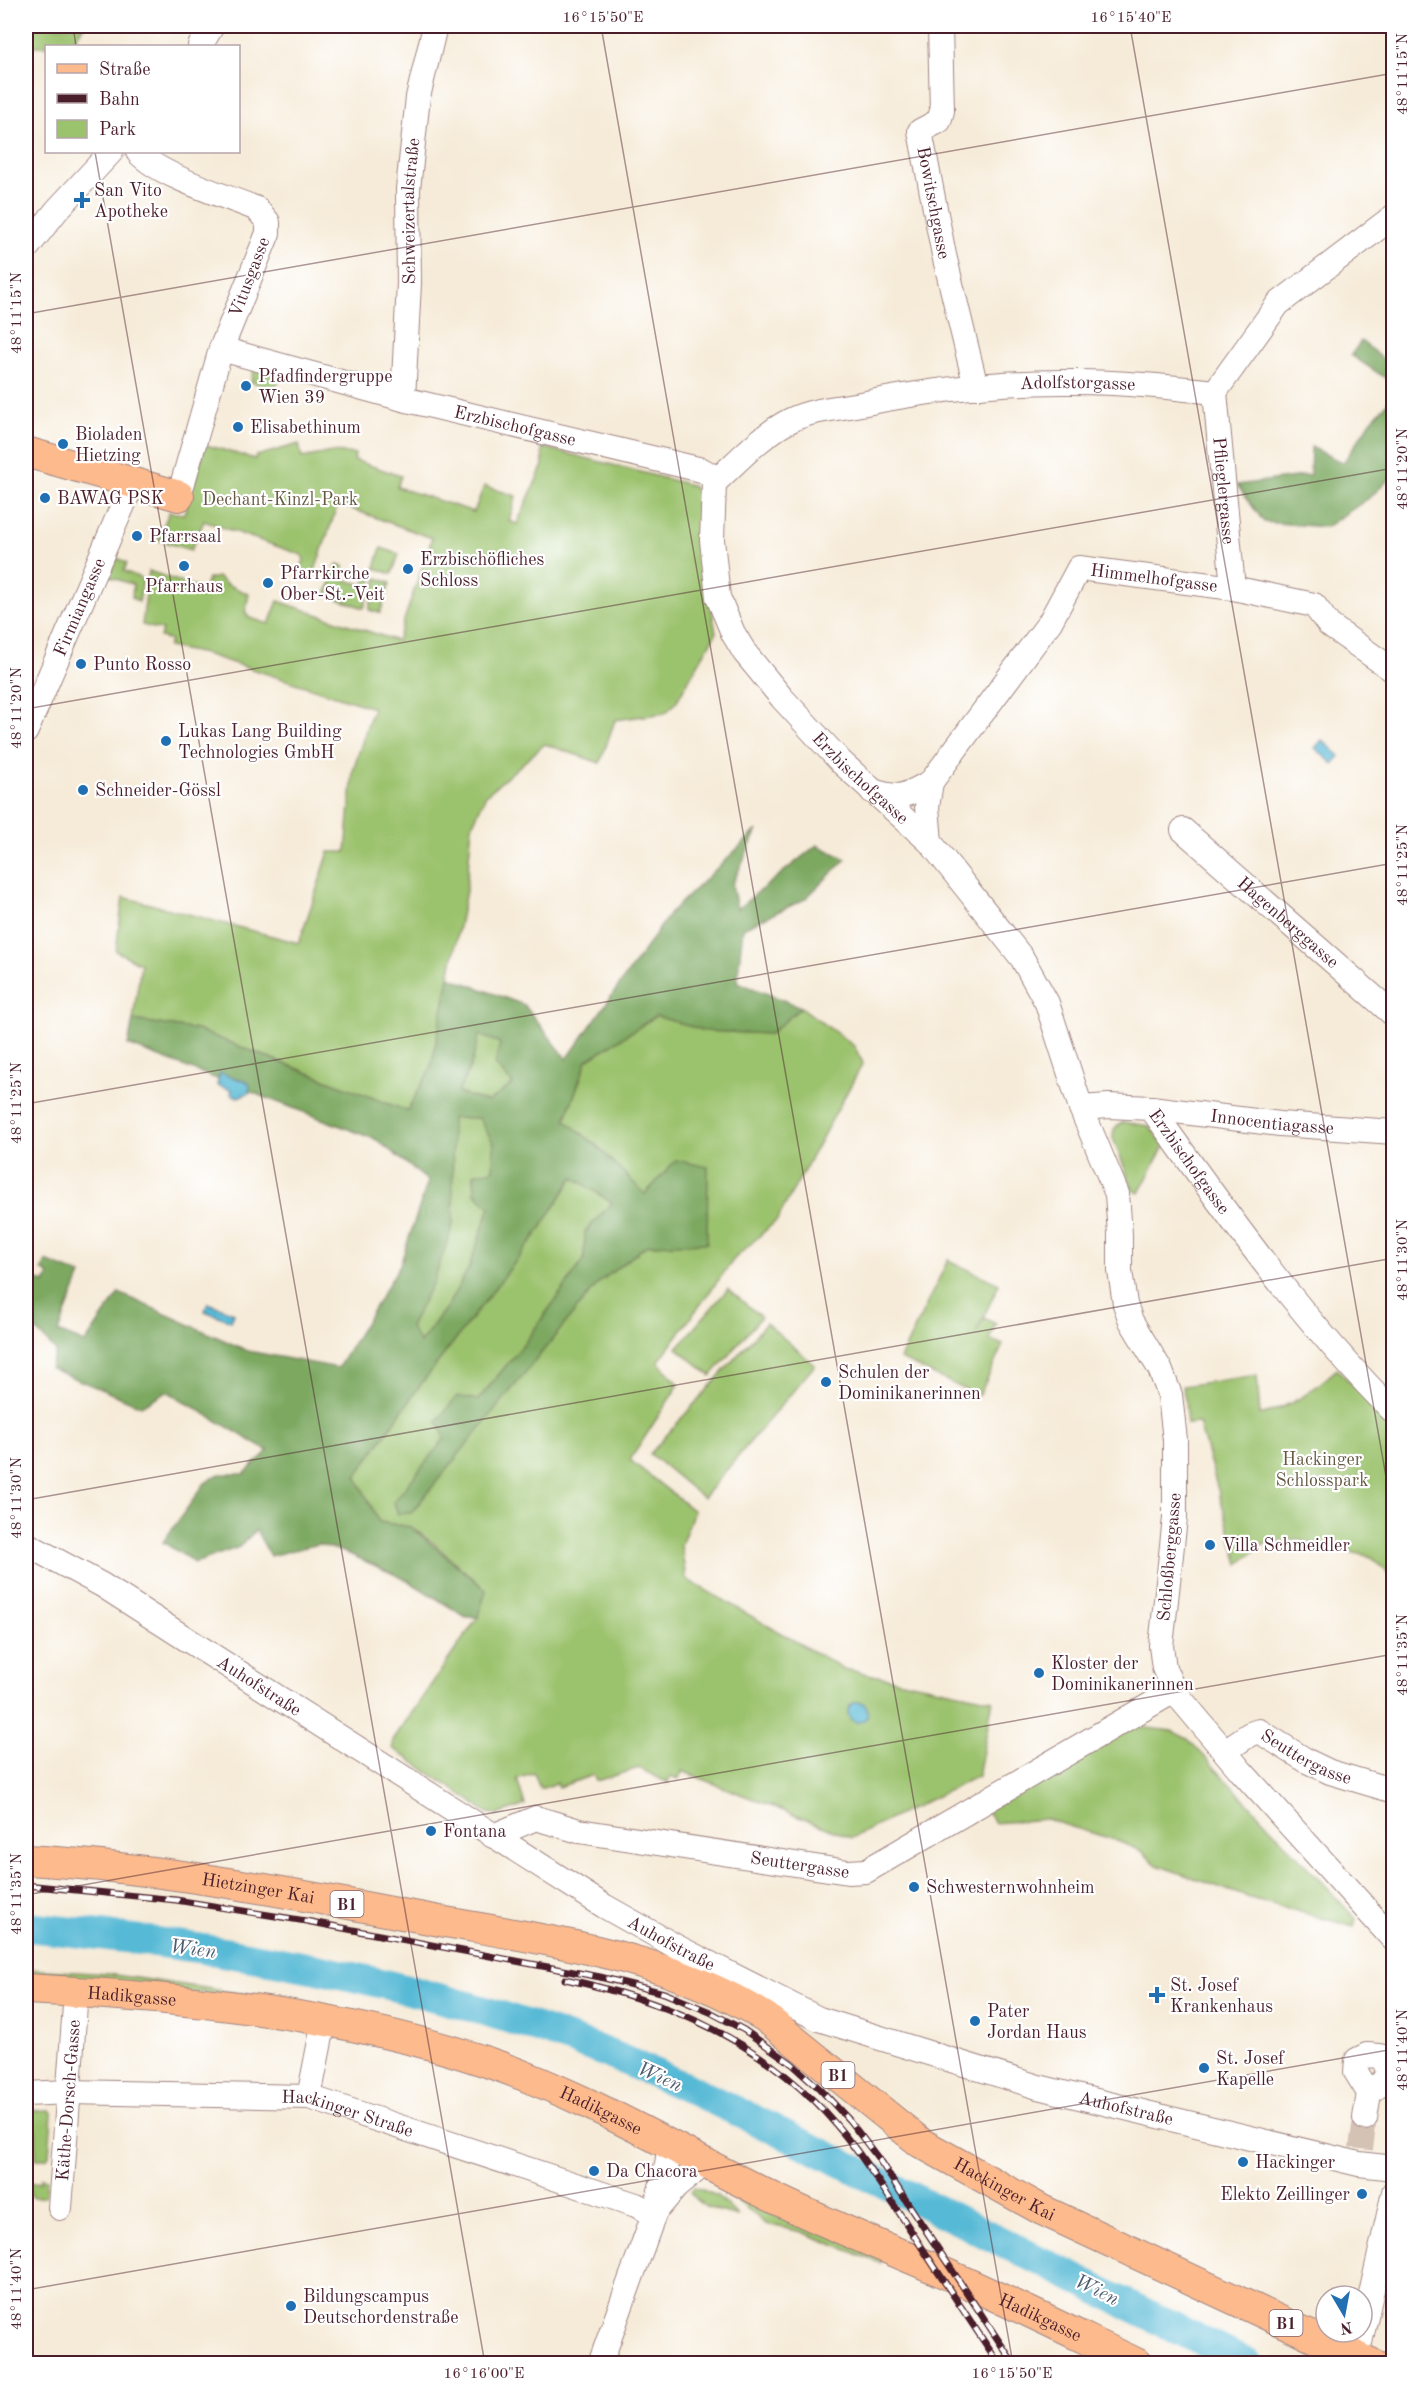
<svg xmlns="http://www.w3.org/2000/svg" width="1419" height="2389" font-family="'Old Standard TT',serif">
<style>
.green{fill:#9bc26d;stroke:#72704c;stroke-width:1.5}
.forest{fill:#7ca860;stroke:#636446;stroke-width:1.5;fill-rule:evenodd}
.water{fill:#57b9d5;stroke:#506c80;stroke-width:1.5}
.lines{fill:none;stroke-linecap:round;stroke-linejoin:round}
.river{stroke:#57b9d5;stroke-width:30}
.minor-tunnel{stroke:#d4c2b5;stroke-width:24;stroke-dasharray:24 12;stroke-linecap:butt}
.minor-casing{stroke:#a08582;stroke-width:26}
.major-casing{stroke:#a08582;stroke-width:32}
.minor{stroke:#fff;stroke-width:24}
.major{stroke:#fcba8d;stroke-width:30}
.rail-casing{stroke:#4a1f2b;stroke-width:7}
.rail{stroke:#fff;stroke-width:4.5;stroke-dasharray:14;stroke-linecap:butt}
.ticks{fill:none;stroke:#4a1f2b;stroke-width:1.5;stroke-opacity:0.45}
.poi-dot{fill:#1f6fb2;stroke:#fff;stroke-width:2}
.labels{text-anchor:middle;stroke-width:4.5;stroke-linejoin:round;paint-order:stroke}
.shield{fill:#fff;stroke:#80626b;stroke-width:1.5}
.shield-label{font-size:16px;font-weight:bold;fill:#4a1f2b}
.poi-label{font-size:18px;fill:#4a1f2b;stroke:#fff;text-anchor:start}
.street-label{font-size:18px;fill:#4a1f2b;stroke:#fff}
.park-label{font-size:18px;fill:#665842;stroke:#fff}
.water-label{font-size:20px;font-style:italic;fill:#4f5d6f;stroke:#fff}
.neatline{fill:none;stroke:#4a1f2b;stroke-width:2}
.ticks-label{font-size:15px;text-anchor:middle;fill:#4a1f2b}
</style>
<rect width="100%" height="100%" fill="#fff"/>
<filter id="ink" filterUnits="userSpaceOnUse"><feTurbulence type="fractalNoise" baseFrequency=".0167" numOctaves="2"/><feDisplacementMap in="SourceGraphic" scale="12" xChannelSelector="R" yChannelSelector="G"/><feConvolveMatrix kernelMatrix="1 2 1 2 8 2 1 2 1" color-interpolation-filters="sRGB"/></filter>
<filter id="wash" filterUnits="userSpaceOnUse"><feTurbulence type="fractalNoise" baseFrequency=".008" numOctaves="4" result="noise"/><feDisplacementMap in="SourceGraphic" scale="24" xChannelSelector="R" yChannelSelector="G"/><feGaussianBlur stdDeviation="1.35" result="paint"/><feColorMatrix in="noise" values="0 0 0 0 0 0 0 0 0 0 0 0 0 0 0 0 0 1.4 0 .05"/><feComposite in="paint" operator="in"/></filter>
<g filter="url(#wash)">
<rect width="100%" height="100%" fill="#f6ebd8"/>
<path class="green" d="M 26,26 L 84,26 L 69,46 L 26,46 Z
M 254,369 L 279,377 L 276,389 L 251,382 Z
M 299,444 L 302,458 L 332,452 L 355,454 L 354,460 L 401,476 L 397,487 L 474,512 L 484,486 L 516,496 L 509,521 L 517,524 L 543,465 L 542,447 L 691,485 L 701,496 L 702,551 L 716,633 L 675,704 L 665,713 L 615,720 L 600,763 L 545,744 L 486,795 L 472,826 L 466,891 L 431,1068 L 407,1111 L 197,1030 L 133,1020 L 141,964 L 116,951 L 123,897 L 299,943 L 329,852 L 346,852 L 353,771 L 373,708 L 205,654 L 168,647 L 170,640 L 160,637 L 162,630 L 142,625 L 149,571 L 204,590 L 208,579 L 218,577 L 226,584 L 249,594 L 245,613 L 248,614 L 247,617 L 269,624 L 278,601 L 397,641 L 432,538 L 338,504 L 312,579 L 298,575 L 304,560 L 302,555 L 204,521 L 191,550 L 158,540 L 169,512 L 184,514 L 206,445 L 255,459 L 256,456 Z
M 381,548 L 399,554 L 392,574 L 375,568 Z
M 117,558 L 127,563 L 124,571 L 143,579 L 139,602 L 132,598 L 133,585 L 109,576 Z
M 337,565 L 344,566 L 345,580 L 364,585 L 367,575 L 373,577 L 364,608 L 326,595 Z
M 377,578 L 390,583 L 380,613 L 369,610 Z
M 801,1007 L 854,1046 L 863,1063 L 777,1220 L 734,1259 L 658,1362 L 679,1384 L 630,1460 L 694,1511 L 681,1545 L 686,1579 L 844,1669 L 993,1700 L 978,1776 L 852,1838 L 682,1771 L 679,1779 L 670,1776 L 668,1783 L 639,1768 L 596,1781 L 593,1775 L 559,1787 L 557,1783 L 540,1789 L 534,1773 L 517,1779 L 525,1805 L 498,1815 L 488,1813 L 393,1748 L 393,1740 L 478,1617 L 486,1590 L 432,1542 L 411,1527 L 379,1522 L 356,1476 L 418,1388 L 539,1231 L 573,1177 L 612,1203 L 585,1231 L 584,1260 L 524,1344 L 394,1502 L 398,1514 L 411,1513 L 598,1283 L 647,1245 L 707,1242 L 676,1161 L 645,1195 L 596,1145 L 565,1121 L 587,1060 L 656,1016 L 706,1031 L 770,1034 Z
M 479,1034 L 500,1043 L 513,1084 L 488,1102 L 458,1093 L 472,1062 Z
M 452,1118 L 479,1118 L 494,1144 L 493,1170 L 474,1174 L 475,1193 L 490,1207 L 469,1268 L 448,1305 L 420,1344 L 410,1327 L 434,1280 L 453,1225 Z
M 1123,1122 L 1150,1126 L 1164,1146 L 1139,1193 L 1133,1190 L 1113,1138 L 1114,1129 Z
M 948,1260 L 999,1284 L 976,1333 L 984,1318 L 996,1324 L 989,1339 L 1003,1345 L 979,1396 L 900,1359 Z
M 728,1289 L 761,1317 L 711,1376 L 677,1348 Z
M 766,1323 L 815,1365 L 703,1498 L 650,1454 Z
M 1337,1369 L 1393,1425 L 1393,1578 L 1372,1557 L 1295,1539 L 1262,1545 L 1239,1564 L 1199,1423 L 1187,1424 L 1185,1399 L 1182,1386 L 1257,1375 L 1260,1415 C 1295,1405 1310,1393 1337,1369 Z
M 1131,1726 L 1172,1731 L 1188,1739 L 1356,1919 L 1354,1927 L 1250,1898 L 1157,1865 L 1141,1851 L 1115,1840 L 1046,1819 L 995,1823 L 985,1809 Z
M 26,1969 L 108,1974 L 279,1999 L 26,1980 Z
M 50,2110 L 52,2113 L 49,2156 L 46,2159 L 36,2159 L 36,2132 L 26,2132 L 26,2111 Z
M 41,2178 L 47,2179 L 46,2195 L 43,2197 L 33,2197 L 30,2194 L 29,2183 L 41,2182 Z
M 717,2184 L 882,2257 L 880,2263 L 802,2232 L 766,2224 Z
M 695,2187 L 717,2196 L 738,2216 C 724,2212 695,2208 691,2191 Z"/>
<path class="forest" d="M 1361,341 L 1393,367 L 1393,383 L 1351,355 Z
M 1393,397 L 1393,476 L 1369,498 L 1326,527 L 1264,522 L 1237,485 L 1310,475 L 1311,447 L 1343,463 L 1371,421 Z
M 757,830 L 732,885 L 737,909 L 817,845 L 846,859 L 805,899 L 743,928 L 737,982 L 801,1007 L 770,1034 L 706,1031 L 656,1016 L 587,1060 L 565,1120 L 596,1145 L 645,1194 L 676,1160 L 708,1167 L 707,1243 L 647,1245 L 598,1283 L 411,1513 L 398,1514 L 394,1502 L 445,1438 L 437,1421 L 457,1396 L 478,1400 L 524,1344 L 584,1260 L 585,1232 L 612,1203 L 573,1177 L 539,1231 L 418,1388 L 356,1476 L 379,1522 L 411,1527 L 486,1590 L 478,1617 L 466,1617 L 407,1580 L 347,1553 L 318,1544 L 270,1556 L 256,1530 L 239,1547 L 195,1563 L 163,1542 L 205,1483 L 219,1474 L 244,1474 L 268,1451 L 167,1391 L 141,1406 L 50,1368 L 56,1351 L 28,1322 L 34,1307 L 27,1302 L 38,1280 L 45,1283 L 49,1275 L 42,1270 L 46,1261 L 81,1275 L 58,1332 L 85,1343 L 119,1293 L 248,1351 L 338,1368 L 400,1265 L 428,1181 L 377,1140 L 128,1045 L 133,1020 L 197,1030 L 407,1111 L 431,1068 L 449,977 L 524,1005 L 567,1059 L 671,912 ZM 479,1035 L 500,1043 L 495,1065 L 513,1084 L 488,1102 L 458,1093 L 472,1062 ZM 452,1118 L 479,1118 L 494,1144 L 493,1170 L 474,1174 L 475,1193 L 490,1207 L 469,1268 L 448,1305 L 420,1343 L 410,1327 L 434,1280 L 453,1225 Z"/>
<path class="water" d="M 1322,740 L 1340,756 L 1333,764 L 1315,748 Z
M 220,1073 L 247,1082 L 250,1085 L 249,1093 L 238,1097 L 231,1094 L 232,1090 L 217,1085 Z
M 208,1303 L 234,1313 L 231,1321 L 205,1311 Z
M848 1712a10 10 0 1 1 20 0a10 10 0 1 1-20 0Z"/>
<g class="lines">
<path class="river" d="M 26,1927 C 211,1945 396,1976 572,2040 C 673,2077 768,2127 865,2174 C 993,2237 1121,2300 1248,2364"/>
</g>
</g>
<g filter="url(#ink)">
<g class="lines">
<path class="minor-tunnel" d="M 1361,2149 L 1365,2118"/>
<g class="minor-casing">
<g id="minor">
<path id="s1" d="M 940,26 L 942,111 L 939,121 L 920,131 L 944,255 L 976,387"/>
<path d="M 200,46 L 212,26"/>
<path d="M 138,152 C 159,176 226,196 257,209 L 268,222 L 268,233 L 221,349 L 179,496"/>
<path d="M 26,249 L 57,210 L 111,152"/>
<path id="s2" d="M 221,349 L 403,399 L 702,470 L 711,475 L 714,483 L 712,540 L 718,597 L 733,633 L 745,653 L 782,698 L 841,762 L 930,842 L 1022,958 L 1047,1003 L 1081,1108 L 1117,1194 L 1120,1234 L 1120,1271 L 1125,1304 L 1131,1321 L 1160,1369 L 1170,1395 L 1175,1440 L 1175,1518 L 1161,1646 L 1164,1668 L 1174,1691 L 1241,1771 L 1394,1940"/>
<path d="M 1215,392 L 1278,304 L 1394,216"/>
<path id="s3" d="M 1215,392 L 1233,588"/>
<path id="s4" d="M 403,399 L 409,283 L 408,189 L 418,97 L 435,26"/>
<path id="s5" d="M 714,483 C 738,461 761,435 791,420 C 814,409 842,408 866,403 C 932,390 1008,381 1074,382 C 1122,382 1168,387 1215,392"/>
<path id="s6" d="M 26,731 L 132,484"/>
<path id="s7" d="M 872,791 C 902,800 904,796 931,782 L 1050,622 L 1079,568 L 1233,588 L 1314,605 L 1329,625 L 1394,671"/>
<path id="s8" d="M 1183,830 L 1394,1015"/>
<path d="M 930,842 L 927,807 L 931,782"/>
<path id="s9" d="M 1081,1108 L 1109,1106 L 1151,1108 C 1227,1214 1301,1319 1394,1412"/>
<path id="s10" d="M 1151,1108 L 1280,1124 L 1394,1132"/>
<path id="s11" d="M 26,1544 L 102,1585 L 604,1906 L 677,1947 L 819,2019 L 1038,2087 L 1359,2164 L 1394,2168"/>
<path id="s12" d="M 1225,1751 L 1250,1734 L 1259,1731 L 1307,1761 L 1330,1772 L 1394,1791"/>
<path id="s13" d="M 493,1836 L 536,1818 L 579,1831 L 848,1872 L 866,1871 L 1174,1691"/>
<path id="s14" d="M 26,2094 L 69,2092 L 309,2097 L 636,2205 L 654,2214"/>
<path d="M 309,2097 L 324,2021"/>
<path d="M 1365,2118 L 1369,2093 C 1385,2081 1395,2074 1380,2056 L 1367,2055 L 1357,2060 L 1356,2072 L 1369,2093"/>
<path d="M 659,2207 L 676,2187 L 705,2163"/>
<path id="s15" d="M 60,2208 L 76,1992"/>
<path d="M 1357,2356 L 1394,2192"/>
<path d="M 600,2364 L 654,2214 L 667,2164 L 670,2144"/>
</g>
</g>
<g class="major-casing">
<g id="major">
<path d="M 26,452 L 179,496"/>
<path id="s16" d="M 26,1860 C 156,1867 285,1892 413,1916 C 532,1939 660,1951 765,2017 L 921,2143 L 1042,2210 L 1373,2364"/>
<path id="s17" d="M 26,1989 C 179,1997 337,2012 484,2061 C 586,2095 678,2152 774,2198 C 831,2226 890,2249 949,2275 C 1012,2303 1075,2334 1138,2364"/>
</g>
</g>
<use href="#minor" class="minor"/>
<use href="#major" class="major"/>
<g class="rail-casing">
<path id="rail" d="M 26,1885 L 176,1900 L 306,1921 L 600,1977 L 664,1993 L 710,2012 L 744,2030 L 791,2063 L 820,2089 L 849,2120 L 878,2158 L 1014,2364
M 565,1979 C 658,1999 745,2033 814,2101 C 850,2136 876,2178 904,2220 C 935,2268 967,2316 999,2364"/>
</g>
<use href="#rail" class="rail"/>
</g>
</g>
<path class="ticks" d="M 73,26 L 76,46M 601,26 L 1013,2364M 1130,26 L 1394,1522M 95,152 L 485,2364M 26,314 L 1394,73M 26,709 L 1394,468M 26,1104 L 1394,863M 26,1500 L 1394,1258M 26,1895 L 1394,1654M 26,2290 L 1394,2049"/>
<g class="poi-dot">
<path d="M79 191h6v6h6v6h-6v6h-6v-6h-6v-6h6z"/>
<circle cx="246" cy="386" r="6"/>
<circle cx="238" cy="427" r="6"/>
<circle cx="63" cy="444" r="6"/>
<circle cx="45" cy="498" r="6"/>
<circle cx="137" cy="536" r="6"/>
<circle cx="184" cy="566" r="6"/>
<circle cx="408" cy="569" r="6"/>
<circle cx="268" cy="583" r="6"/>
<circle cx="81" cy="664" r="6"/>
<circle cx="166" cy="741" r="6"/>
<circle cx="83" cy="790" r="6"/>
<circle cx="826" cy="1382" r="6"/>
<circle cx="1210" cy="1545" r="6"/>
<circle cx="1039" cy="1673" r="6"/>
<circle cx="431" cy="1831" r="6"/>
<circle cx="914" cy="1887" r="6"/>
<path d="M1154 1986h6v6h6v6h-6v6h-6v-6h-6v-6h6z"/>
<circle cx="975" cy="2021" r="6"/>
<circle cx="1204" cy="2068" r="6"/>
<circle cx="1243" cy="2162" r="6"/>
<circle cx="594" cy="2171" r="6"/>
<circle cx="1362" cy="2194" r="6"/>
<circle cx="291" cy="2306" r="6"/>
</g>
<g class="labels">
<g class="shield">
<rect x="330.5" y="1891" width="33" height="26" rx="4.5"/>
<rect x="821.5" y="2062" width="33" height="26" rx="4.5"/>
<rect x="1269.5" y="2310" width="33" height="26" rx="4.5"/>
</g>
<g class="shield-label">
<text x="347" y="1910">B1</text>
<text x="838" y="2081">B1</text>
<text x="1286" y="2329">B1</text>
</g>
<g class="poi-label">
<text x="94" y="196">San Vito<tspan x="94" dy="21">Apotheke</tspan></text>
<text x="258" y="382">Pfadfindergruppe<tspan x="258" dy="21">Wien 39</tspan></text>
<text x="250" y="433">Elisabethinum</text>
<text x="75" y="440">Bioladen<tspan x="75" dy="21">Hietzing</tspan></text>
<text x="57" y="504">BAWAG PSK</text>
<text x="149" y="542">Pfarrsaal</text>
<text x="420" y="565">Erzbischöfliches<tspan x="420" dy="21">Schloss</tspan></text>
<text x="280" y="579">Pfarrkirche<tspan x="280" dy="21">Ober-St.-Veit</tspan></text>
<text x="184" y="592" text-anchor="middle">Pfarrhaus</text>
<text x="93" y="670">Punto Rosso</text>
<text x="178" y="737">Lukas Lang Building<tspan x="178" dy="21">Technologies GmbH</tspan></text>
<text x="95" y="796">Schneider-Gössl</text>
<text x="838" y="1378">Schulen der<tspan x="838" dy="21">Dominikanerinnen</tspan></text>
<text x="1222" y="1551">Villa Schmeidler</text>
<text x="1051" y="1669">Kloster der<tspan x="1051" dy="21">Dominikanerinnen</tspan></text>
<text x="443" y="1837">Fontana</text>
<text x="926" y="1893">Schwesternwohnheim</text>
<text x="1170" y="1991">St. Josef<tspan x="1170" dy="21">Krankenhaus</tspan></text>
<text x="987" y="2017">Pater<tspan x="987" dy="21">Jordan Haus</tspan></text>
<text x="1216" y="2064">St. Josef<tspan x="1216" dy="21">Kapelle</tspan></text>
<text x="1255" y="2168">Hackinger</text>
<text x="606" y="2177">Da Chacora</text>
<text x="1350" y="2200" text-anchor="end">Elekto Zeillinger</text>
<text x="303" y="2302">Bildungscampus<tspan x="303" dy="21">Deutschordenstraße</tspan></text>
</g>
<g class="street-label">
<text dy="6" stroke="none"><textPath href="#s1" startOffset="190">Bowitschgasse</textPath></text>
<text dy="6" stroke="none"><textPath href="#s4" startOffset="188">Schweizertalstraße</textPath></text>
<text transform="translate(249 277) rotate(-69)" y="6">Vitusgasse</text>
<text dy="6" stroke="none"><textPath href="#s5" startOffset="390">Adolfstorgasse</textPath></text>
<text dy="6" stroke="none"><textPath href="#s2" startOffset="304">Erzbischofgasse</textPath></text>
<text dy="6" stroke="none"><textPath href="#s3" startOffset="99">Pflieglergasse</textPath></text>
<text dy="6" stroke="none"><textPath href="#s7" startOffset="399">Himmelhofgasse</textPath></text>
<text dy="6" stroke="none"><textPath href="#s6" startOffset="135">Firmiangasse</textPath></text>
<text dy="6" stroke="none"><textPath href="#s2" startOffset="862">Erzbischofgasse</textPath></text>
<text dy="6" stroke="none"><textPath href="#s8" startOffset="140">Hagenberggasse</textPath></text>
<text dy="6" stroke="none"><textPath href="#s10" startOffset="122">Innocentiagasse</textPath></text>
<text dy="6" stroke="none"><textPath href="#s9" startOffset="136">Erzbischofgasse</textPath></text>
<text transform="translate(1169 1557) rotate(-85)" y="6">Schloßberggasse</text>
<text dy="6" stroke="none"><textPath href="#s11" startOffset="273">Auhofstraße</textPath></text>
<text dy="6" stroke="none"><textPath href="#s12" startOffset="94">Seuttergasse</textPath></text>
<text dy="6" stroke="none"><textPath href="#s13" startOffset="315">Seuttergasse</textPath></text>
<text dy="6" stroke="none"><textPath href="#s16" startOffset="234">Hietzinger Kai</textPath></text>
<text dy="6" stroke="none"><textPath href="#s11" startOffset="759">Auhofstraße</textPath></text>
<text dy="6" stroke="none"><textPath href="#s17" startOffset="106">Hadikgasse</textPath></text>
<text dy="6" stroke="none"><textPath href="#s15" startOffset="108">Käthe-Dorsch-Gasse</textPath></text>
<text dy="6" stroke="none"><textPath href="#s11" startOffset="1245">Auhofstraße</textPath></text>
<text dy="6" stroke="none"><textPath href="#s17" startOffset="592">Hadikgasse</textPath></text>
<text dy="6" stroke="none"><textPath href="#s14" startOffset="324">Hackinger Straße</textPath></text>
<text dy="6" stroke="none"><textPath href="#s16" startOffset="1056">Hackinger Kai</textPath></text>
<text dy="6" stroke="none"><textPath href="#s17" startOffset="1078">Hadikgasse</textPath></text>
</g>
<g class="park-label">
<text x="280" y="505">Dechant-Kinzl-Park</text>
<text x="1322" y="1465">Hackinger<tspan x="1322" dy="21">Schlosspark</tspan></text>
</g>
<g class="water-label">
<text transform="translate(193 1948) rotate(7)" y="7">Wien</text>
<text transform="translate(660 2076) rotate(24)" y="7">Wien</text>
<text transform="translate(1097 2289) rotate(26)" y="7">Wien</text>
</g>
</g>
<rect width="1419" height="2389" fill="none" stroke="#fff" stroke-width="66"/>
<rect x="45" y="45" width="195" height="108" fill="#ffffff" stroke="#b7a5aa" stroke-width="1.5"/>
<rect x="57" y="64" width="30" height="9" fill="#fcba8d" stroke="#b7a5aa" stroke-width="1.5"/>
<text x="99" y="75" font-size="18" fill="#4a1f2b">Straße</text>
<rect x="57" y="94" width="30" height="9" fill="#4a1f2b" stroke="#b7a5aa" stroke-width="1.5"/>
<text x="99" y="105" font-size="18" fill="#4a1f2b">Bahn</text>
<rect x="57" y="120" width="30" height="18" fill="#9bc26d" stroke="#b7a5aa" stroke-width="1.5"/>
<text x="99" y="135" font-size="18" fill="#4a1f2b">Park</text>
<g transform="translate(1344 2314) rotate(170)"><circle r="28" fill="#ffffff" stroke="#b7a5aa" stroke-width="1.5"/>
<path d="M0-4.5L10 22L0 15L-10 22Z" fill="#1f6fb2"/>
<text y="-9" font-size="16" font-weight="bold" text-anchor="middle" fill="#4a1f2b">N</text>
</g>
<rect x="33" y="33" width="1353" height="2323" class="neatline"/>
<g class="ticks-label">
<text x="603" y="22">16°15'50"E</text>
<text x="1131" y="22">16°15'40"E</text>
<text transform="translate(1402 74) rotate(-90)" y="5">48°11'15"N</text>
<text transform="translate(16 313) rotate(-90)" y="5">48°11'15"N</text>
<text transform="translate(1402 469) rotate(-90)" y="5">48°11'20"N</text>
<text transform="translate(16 708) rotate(-90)" y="5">48°11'20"N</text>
<text transform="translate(1402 865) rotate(-90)" y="5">48°11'25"N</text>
<text transform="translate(16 1103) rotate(-90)" y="5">48°11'25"N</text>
<text transform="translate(1402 1260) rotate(-90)" y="5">48°11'30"N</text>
<text transform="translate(16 1498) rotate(-90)" y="5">48°11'30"N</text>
<text transform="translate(1402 1655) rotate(-90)" y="5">48°11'35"N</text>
<text transform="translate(16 1894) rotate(-90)" y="5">48°11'35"N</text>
<text transform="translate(1402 2050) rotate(-90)" y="5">48°11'40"N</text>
<text transform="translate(16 2289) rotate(-90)" y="5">48°11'40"N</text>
<text x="484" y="2378">16°16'00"E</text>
<text x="1012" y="2378">16°15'50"E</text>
</g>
</svg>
